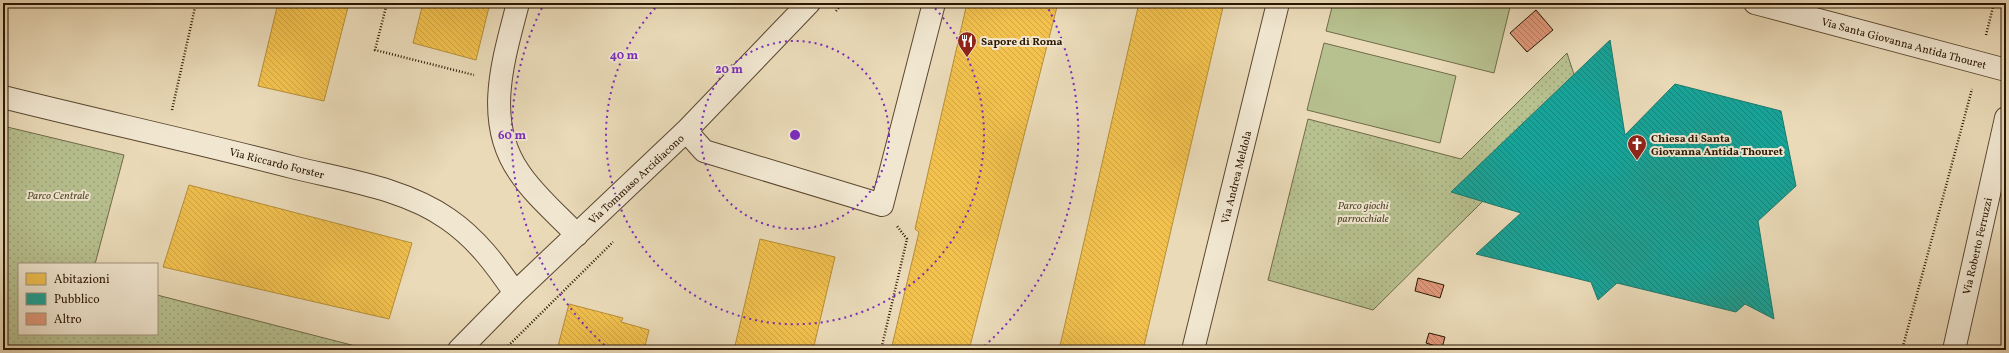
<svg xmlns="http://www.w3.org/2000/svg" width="2009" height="353" font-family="Vollkorn,serif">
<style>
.green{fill:url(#green-dots);stroke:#716b48}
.pitch{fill:#b7c08f;stroke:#716b48}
.homes{fill:url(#homes-back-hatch);stroke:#b68e37}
.public{fill:url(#public-back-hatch);stroke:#1d796b}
.building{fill:url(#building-back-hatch);stroke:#2b1602}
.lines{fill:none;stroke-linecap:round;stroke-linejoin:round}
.minor-casing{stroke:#5b4730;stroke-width:24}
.path{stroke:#2b1602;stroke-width:2.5;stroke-dasharray:1 2;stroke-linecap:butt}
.minor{stroke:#f1e7d1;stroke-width:22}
.ring{fill:none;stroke:#7b2cbf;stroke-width:2;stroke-dasharray:2 4}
.labels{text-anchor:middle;stroke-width:4;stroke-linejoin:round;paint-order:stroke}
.poi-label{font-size:11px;font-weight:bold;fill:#2b1602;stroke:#f1e7d1;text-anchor:start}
.street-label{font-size:11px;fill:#2b1602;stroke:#f1e7d1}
.park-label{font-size:11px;font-style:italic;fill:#55492c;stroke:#f1e7d1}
.centre{fill:#7b2cbf;stroke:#f1e7d1;stroke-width:2}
.ring-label{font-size:12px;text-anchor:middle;font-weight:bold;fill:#7b2cbf;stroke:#f1e7d1;stroke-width:4;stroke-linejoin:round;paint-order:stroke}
</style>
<defs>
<pattern id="green-dots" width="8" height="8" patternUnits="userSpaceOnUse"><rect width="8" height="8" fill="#b7c08f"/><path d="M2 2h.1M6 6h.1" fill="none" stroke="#9ea47a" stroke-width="1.8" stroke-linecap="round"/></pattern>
<pattern id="homes-back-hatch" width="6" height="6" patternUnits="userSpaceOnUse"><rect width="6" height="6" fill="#f2c14e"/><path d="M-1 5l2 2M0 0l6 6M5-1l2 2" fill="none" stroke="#d0a542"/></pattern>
<pattern id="public-back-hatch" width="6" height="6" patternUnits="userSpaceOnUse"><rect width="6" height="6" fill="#17a398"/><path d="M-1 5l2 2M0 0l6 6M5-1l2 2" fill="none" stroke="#15847a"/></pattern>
<pattern id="building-back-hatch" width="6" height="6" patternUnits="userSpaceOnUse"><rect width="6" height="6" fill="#e2997b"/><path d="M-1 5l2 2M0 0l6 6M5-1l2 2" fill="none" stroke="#b77c63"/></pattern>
</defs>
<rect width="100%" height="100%" fill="#eadab8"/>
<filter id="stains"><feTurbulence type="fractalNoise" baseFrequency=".005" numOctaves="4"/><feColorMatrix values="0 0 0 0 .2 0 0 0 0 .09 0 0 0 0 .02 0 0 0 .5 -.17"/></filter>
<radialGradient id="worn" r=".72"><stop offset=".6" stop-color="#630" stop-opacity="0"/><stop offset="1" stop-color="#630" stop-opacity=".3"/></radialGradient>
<path class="green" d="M 1567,53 L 1583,102 L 1373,310 L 1268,280 L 1308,119 L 1461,159 Z
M 3,126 L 124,155 L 95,264 L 19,264 L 19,334 L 157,334 L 157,295 L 371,350 L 3,350 Z"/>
<path class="pitch" d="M 1333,3 L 1511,3 L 1494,73 L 1326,31 Z
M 1324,43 L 1456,76 L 1440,143 L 1307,110 Z"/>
<path class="homes" d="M 278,3 L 349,3 L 324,101 L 258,86 Z
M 423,3 L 490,3 L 476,60 L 413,43 Z
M 967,3 L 1058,3 L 969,350 L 891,350 L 919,232 L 915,229 Z
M 1139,3 L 1224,3 L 1143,350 L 1059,350 Z
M 189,185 L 412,243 L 389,319 L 163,267 Z
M 760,239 L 835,257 L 813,350 L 734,350 Z
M 569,304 L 623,318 L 621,322 L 649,330 L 644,350 L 557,350 Z"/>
<path class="public" d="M 1610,40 L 1625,135 L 1675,84 L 1781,111 L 1796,186 L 1758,221 L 1774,319 L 1745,304 L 1736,312 L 1617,283 L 1598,300 L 1591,282 L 1476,254 L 1521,213 L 1451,192 Z"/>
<path class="building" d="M 1536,10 L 1553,30 L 1527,52 L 1510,33 Z
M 1418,278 L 1444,285 L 1440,298 L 1415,291 Z
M 1429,333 L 1445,337 L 1442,348 L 1426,343 Z"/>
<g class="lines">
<g class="minor-casing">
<path id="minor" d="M 518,3 C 504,58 483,120 519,172 C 534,195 558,215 577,235
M 1755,3 L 2006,70
M 3,97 C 99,121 196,142 292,167 C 344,180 404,188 448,219 C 477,239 496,265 515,293
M 686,131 L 704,151 L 882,205 L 934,3
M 459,350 L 515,293 L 686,131 L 809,3
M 1193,350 L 1278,3
M 1954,350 L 2006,118"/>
</g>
<path class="path" d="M 387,3 L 375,50 L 474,75
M 836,11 L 843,3
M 1986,35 L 1994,3
M 172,110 L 196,3
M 504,350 L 613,242
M 881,350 L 907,239 L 897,226
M 1902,350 L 1972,89"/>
<use href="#minor" class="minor"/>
</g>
<g class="ring">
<circle cx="795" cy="135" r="94"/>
<path d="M931 4A189 189 0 1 1 659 4"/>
<path d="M609 349A283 283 0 0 1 544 4M1046 4A283 283 0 0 1 981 349"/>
</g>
<defs>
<g id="restaurant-pin" transform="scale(1)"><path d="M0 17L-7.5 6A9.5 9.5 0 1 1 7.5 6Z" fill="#8f2418" stroke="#f1e7d1"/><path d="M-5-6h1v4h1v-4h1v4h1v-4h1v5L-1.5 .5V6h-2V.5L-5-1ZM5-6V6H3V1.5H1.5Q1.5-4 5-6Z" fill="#fff"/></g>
<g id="church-pin" transform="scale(1)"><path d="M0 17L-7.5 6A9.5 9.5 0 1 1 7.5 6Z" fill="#8f2418" stroke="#f1e7d1"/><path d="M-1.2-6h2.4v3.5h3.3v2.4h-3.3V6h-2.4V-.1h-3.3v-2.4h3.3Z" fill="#fff"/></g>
</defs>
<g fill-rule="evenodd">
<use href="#restaurant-pin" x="967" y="41"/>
<use href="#church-pin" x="1637" y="144"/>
</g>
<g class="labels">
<g class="poi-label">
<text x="981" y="45">Sapore di Roma</text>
<text x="1651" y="142">Chiesa di Santa<tspan x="1651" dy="13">Giovanna Antida Thouret</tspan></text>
</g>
<g class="street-label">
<text transform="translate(1904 43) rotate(15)" y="4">Via Santa Giovanna Antida Thouret</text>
<text transform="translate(277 163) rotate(14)" y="4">Via Riccardo Forster</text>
<text transform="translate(1236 177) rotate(-76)" y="4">Via Andrea Meldola</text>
<text transform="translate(636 179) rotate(-43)" y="4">Via Tommaso Arcidiacono</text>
<text transform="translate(1977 246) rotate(-77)" y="4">Via Roberto Ferruzzi</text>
</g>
<g class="park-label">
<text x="58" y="199">Parco Centrale</text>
<text x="1363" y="209">Parco giochi<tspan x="1363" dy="13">parrocchiale</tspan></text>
</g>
</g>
<circle cx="795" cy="135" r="6" class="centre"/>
<g class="ring-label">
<text x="624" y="59">40 m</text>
<text x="729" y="73">20 m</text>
<text x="512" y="139">60 m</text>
</g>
<rect width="2009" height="353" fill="none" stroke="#eadab8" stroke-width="16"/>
<rect x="4" y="4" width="2001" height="345" fill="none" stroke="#2b1602" stroke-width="2"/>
<rect x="8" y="8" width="1993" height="337" fill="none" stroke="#2b1602"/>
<rect x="18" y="263" width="140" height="72" fill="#f1e7d1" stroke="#a2937e"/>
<rect x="26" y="273" width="20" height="12" fill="#f2c14e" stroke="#a2937e"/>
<text x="54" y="283" font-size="12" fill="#2b1602">Abitazioni</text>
<rect x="26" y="293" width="20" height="12" fill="#17a398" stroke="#a2937e"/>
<text x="54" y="303" font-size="12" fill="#2b1602">Pubblico</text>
<rect x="26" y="313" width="20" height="12" fill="#e2997b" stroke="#a2937e"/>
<text x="54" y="323" font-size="12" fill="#2b1602">Altro</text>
<rect width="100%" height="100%" filter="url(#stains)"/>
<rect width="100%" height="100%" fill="url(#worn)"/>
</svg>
